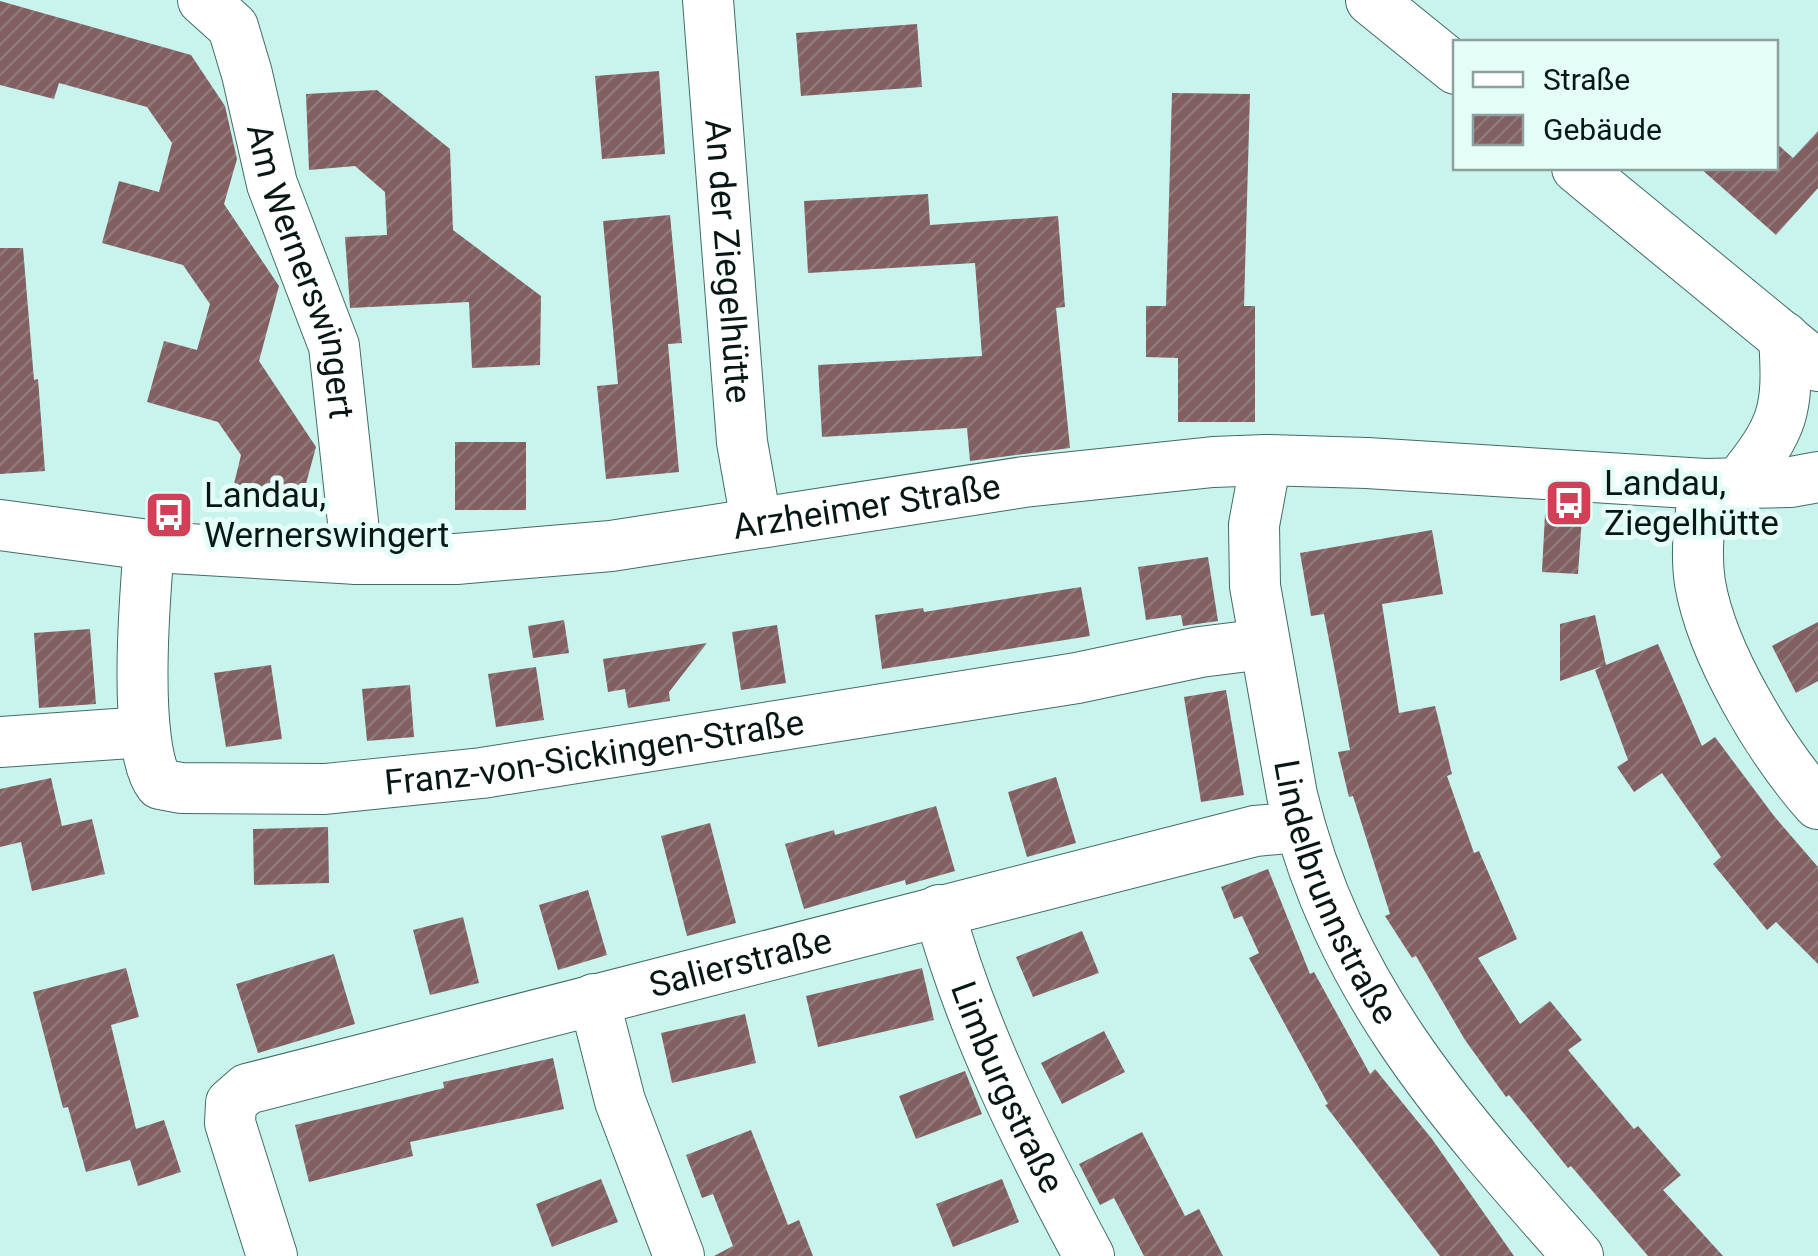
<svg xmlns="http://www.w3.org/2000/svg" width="1818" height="1256" font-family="Roboto,sans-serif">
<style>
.building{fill:url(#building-hatch)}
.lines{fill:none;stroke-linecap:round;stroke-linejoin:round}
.minor-casing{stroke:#436b65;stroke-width:52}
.minor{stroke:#fff;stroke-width:50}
.labels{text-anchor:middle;stroke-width:10;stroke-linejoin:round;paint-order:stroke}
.street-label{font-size:35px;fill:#071715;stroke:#e4fdf9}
.poi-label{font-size:35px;fill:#071715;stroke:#e4fdf9;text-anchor:start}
</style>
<defs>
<pattern id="building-hatch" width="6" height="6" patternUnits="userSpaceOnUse" patternTransform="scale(2.5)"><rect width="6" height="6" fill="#825f61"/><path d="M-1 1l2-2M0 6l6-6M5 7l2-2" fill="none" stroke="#917a7b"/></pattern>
</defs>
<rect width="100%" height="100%" fill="#c9f4ee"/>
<path class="building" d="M 0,1 L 191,55 L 225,106 L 237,159 L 224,204 L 279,286 L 259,361 L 316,447 L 301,502 L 234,484 L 241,455 L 218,422 L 147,402 L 164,341 L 197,350 L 210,304 L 183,265 L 102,243 L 119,181 L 159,192 L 172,143 L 147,107 L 59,83 L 54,99 L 0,85 Z
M 917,24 L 922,87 L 801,96 L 796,33 Z
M 659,71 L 665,154 L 602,159 L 595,76 Z
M 377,90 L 450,149 L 453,230 L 541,296 L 540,365 L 472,368 L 469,302 L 350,308 L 345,237 L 387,235 L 385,192 L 355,166 L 309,170 L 306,94 Z
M 1172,93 L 1250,94 L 1244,306 L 1255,306 L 1255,422 L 1178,422 L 1178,358 L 1146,357 L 1146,306 L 1166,306 Z
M 1818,131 L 1818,188 L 1776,235 L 1700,168 L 1776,168 L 1776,143 L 1793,158 Z
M 928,194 L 930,225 L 1058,216 L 1065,307 L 1056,308 L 1070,448 L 970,461 L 967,428 L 822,437 L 818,365 L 982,356 L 975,263 L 808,273 L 804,201 Z
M 670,215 L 682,343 L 668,344 L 679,472 L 606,479 L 597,386 L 618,384 L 603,221 Z
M 0,248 L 23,248 L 34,380 L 38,379 L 45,471 L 0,474 Z
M 455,442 L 526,442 L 526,510 L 455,510 Z
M 1545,514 L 1582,517 L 1578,574 L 1542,572 Z
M 1432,530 L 1443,594 L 1382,604 L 1399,713 L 1435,706 L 1452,774 L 1447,776 L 1474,853 L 1479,851 L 1517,939 L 1478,958 L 1520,1024 L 1550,1001 L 1582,1040 L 1568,1050 L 1634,1129 L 1638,1126 L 1681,1175 L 1663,1190 L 1723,1256 L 1648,1256 L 1571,1166 L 1568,1168 L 1509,1095 L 1506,1097 L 1465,1040 L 1416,956 L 1412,958 L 1385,916 L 1390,914 L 1353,796 L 1349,797 L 1338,752 L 1350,750 L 1324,614 L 1311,616 L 1300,553 Z
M 1208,557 L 1218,621 L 1183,626 L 1181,615 L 1146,620 L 1138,567 Z
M 1081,587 L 1090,636 L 882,669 L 875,615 L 923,608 L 924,612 Z
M 1595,615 L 1606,665 L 1658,644 L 1702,746 L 1715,737 L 1774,816 L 1818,867 L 1818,964 L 1776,922 L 1767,930 L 1713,864 L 1721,857 L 1662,773 L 1634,792 L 1617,767 L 1628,760 L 1595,670 L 1603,666 L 1560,681 L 1560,624 Z
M 564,620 L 569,653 L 533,658 L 528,626 Z
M 1818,622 L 1818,681 L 1796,693 L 1772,646 Z
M 777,625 L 786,683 L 741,690 L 732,632 Z
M 90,629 L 96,704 L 39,708 L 34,633 Z
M 707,643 L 669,692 L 670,701 L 628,708 L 625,689 L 608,692 L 603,659 Z
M 271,665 L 282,739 L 226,747 L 214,673 Z
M 536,667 L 544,720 L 496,727 L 488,674 Z
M 410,685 L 414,737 L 367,741 L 362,689 Z
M 1226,690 L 1244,795 L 1201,802 L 1184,697 Z
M 1056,777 L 1076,843 L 1027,857 L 1008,792 Z
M 51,778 L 62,826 L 92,819 L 105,874 L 32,891 L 21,842 L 0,847 L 0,789 Z
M 936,806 L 955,871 L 906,885 L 905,880 L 804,909 L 785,844 L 834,830 L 835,835 Z
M 710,823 L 736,923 L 687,936 L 661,836 Z
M 328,827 L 329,883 L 254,885 L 253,829 Z
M 1268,869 L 1310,974 L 1314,972 L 1370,1074 L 1375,1069 L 1432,1139 L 1514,1256 L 1440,1256 L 1325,1105 L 1328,1104 L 1249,958 L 1259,953 L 1242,916 L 1234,919 L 1221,887 Z
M 588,890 L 607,955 L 558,970 L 539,905 Z
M 463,917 L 479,983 L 430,995 L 413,930 Z
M 1082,931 L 1099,973 L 1033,997 L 1016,957 Z
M 334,954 L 355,1024 L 258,1053 L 236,984 Z
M 126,968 L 139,1017 L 111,1025 L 136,1129 L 164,1120 L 181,1172 L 138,1186 L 130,1160 L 86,1172 L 68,1107 L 63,1108 L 33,992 Z
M 922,968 L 934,1020 L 818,1047 L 806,996 Z
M 745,1014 L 756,1063 L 672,1083 L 661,1033 Z
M 1104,1031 L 1125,1072 L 1062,1104 L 1041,1063 Z
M 553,1058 L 564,1109 L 410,1142 L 413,1156 L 309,1182 L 295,1125 L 444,1088 L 443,1082 Z
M 965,1071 L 982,1114 L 916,1139 L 899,1096 Z
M 751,1130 L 788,1225 L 799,1220 L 813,1256 L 714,1256 L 733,1246 L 713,1194 L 702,1198 L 686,1155 Z
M 1142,1132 L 1185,1216 L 1199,1209 L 1223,1256 L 1144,1256 L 1114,1198 L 1100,1205 L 1079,1164 Z
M 601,1179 L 618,1222 L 552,1247 L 536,1204 Z
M 1002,1179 L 1019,1222 L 953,1247 L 936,1204 Z"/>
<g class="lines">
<g class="minor-casing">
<g id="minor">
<path id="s1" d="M 203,0 L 233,27 L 247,74 L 272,184 L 334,346 L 357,559"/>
<path id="s2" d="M 708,0 L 742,442 L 756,521"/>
<path d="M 1371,0 L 1456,69"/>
<path d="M 1577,168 L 1818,366"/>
<path id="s3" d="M 1266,460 L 1254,525 L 1255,586 L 1292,795 C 1338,988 1451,1113 1578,1256"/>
<path d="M 1705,484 C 1700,516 1695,551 1700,583 C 1712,654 1771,751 1818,804"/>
<path d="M 1737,485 C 1784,427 1789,412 1784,337"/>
<path id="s4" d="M 0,525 L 171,548 L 357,559 L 456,559 L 611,546 L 1024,482 L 1213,462 L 1266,460 L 1367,463 L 1705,484 L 1791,482 L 1818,477"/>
<path id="s5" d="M 149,546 C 145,594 132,749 160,784 L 181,788 L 325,789 L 482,773 L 1077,678 L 1200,652 L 1264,644"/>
<path d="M 0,742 L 145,732"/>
<path id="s6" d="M 939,910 C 972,1031 1030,1146 1089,1256"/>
<path d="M 594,999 L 620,1101 L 679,1256"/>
<path id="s7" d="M 272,1256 L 230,1123 L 231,1103 L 247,1089 L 1255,831 L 1300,827"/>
</g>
</g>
<use href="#minor" class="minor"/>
</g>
<defs>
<g id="bus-square" transform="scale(2.5)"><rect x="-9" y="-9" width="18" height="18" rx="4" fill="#d04057" stroke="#e4fdf9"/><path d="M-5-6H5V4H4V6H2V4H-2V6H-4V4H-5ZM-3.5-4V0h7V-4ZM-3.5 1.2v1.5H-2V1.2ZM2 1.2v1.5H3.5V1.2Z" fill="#fff"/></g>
</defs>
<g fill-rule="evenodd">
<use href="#bus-square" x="1569" y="503"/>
<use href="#bus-square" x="169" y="515"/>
</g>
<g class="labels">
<g class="street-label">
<text dy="12" stroke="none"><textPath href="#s2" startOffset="262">An der Ziegelhütte</textPath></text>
<text dy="12" stroke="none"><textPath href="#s1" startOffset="295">Am Wernerswingert</textPath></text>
<text dy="12" stroke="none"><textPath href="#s4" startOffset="872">Arzheimer Straße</textPath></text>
<text dy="12" stroke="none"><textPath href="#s5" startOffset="678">Franz-von-Sickingen-Straße</textPath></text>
<text dy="12" stroke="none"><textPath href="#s3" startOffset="445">Lindelbrunnstraße</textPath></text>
<text dy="12" stroke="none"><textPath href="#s7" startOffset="690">Salierstraße</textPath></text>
<text dy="12" stroke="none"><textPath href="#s6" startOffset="190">Limburgstraße</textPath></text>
</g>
<g class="poi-label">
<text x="1604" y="495">Landau,<tspan x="1604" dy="40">Ziegelhütte</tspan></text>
<text x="204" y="507">Landau,<tspan x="204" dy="40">Wernerswingert</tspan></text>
</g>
</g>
<rect x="1453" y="40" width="325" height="130" fill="#e4fdf9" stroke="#8ca19e" stroke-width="2.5"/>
<rect x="1473" y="72" width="50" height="15" fill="#ffffff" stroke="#8ca19e" stroke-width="2.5"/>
<text x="1543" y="90" font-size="30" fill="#071715">Straße</text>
<rect x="1473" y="115" width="50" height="30" fill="url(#building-hatch)" stroke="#8ca19e" stroke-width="2.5"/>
<text x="1543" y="140" font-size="30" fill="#071715">Gebäude</text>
</svg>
